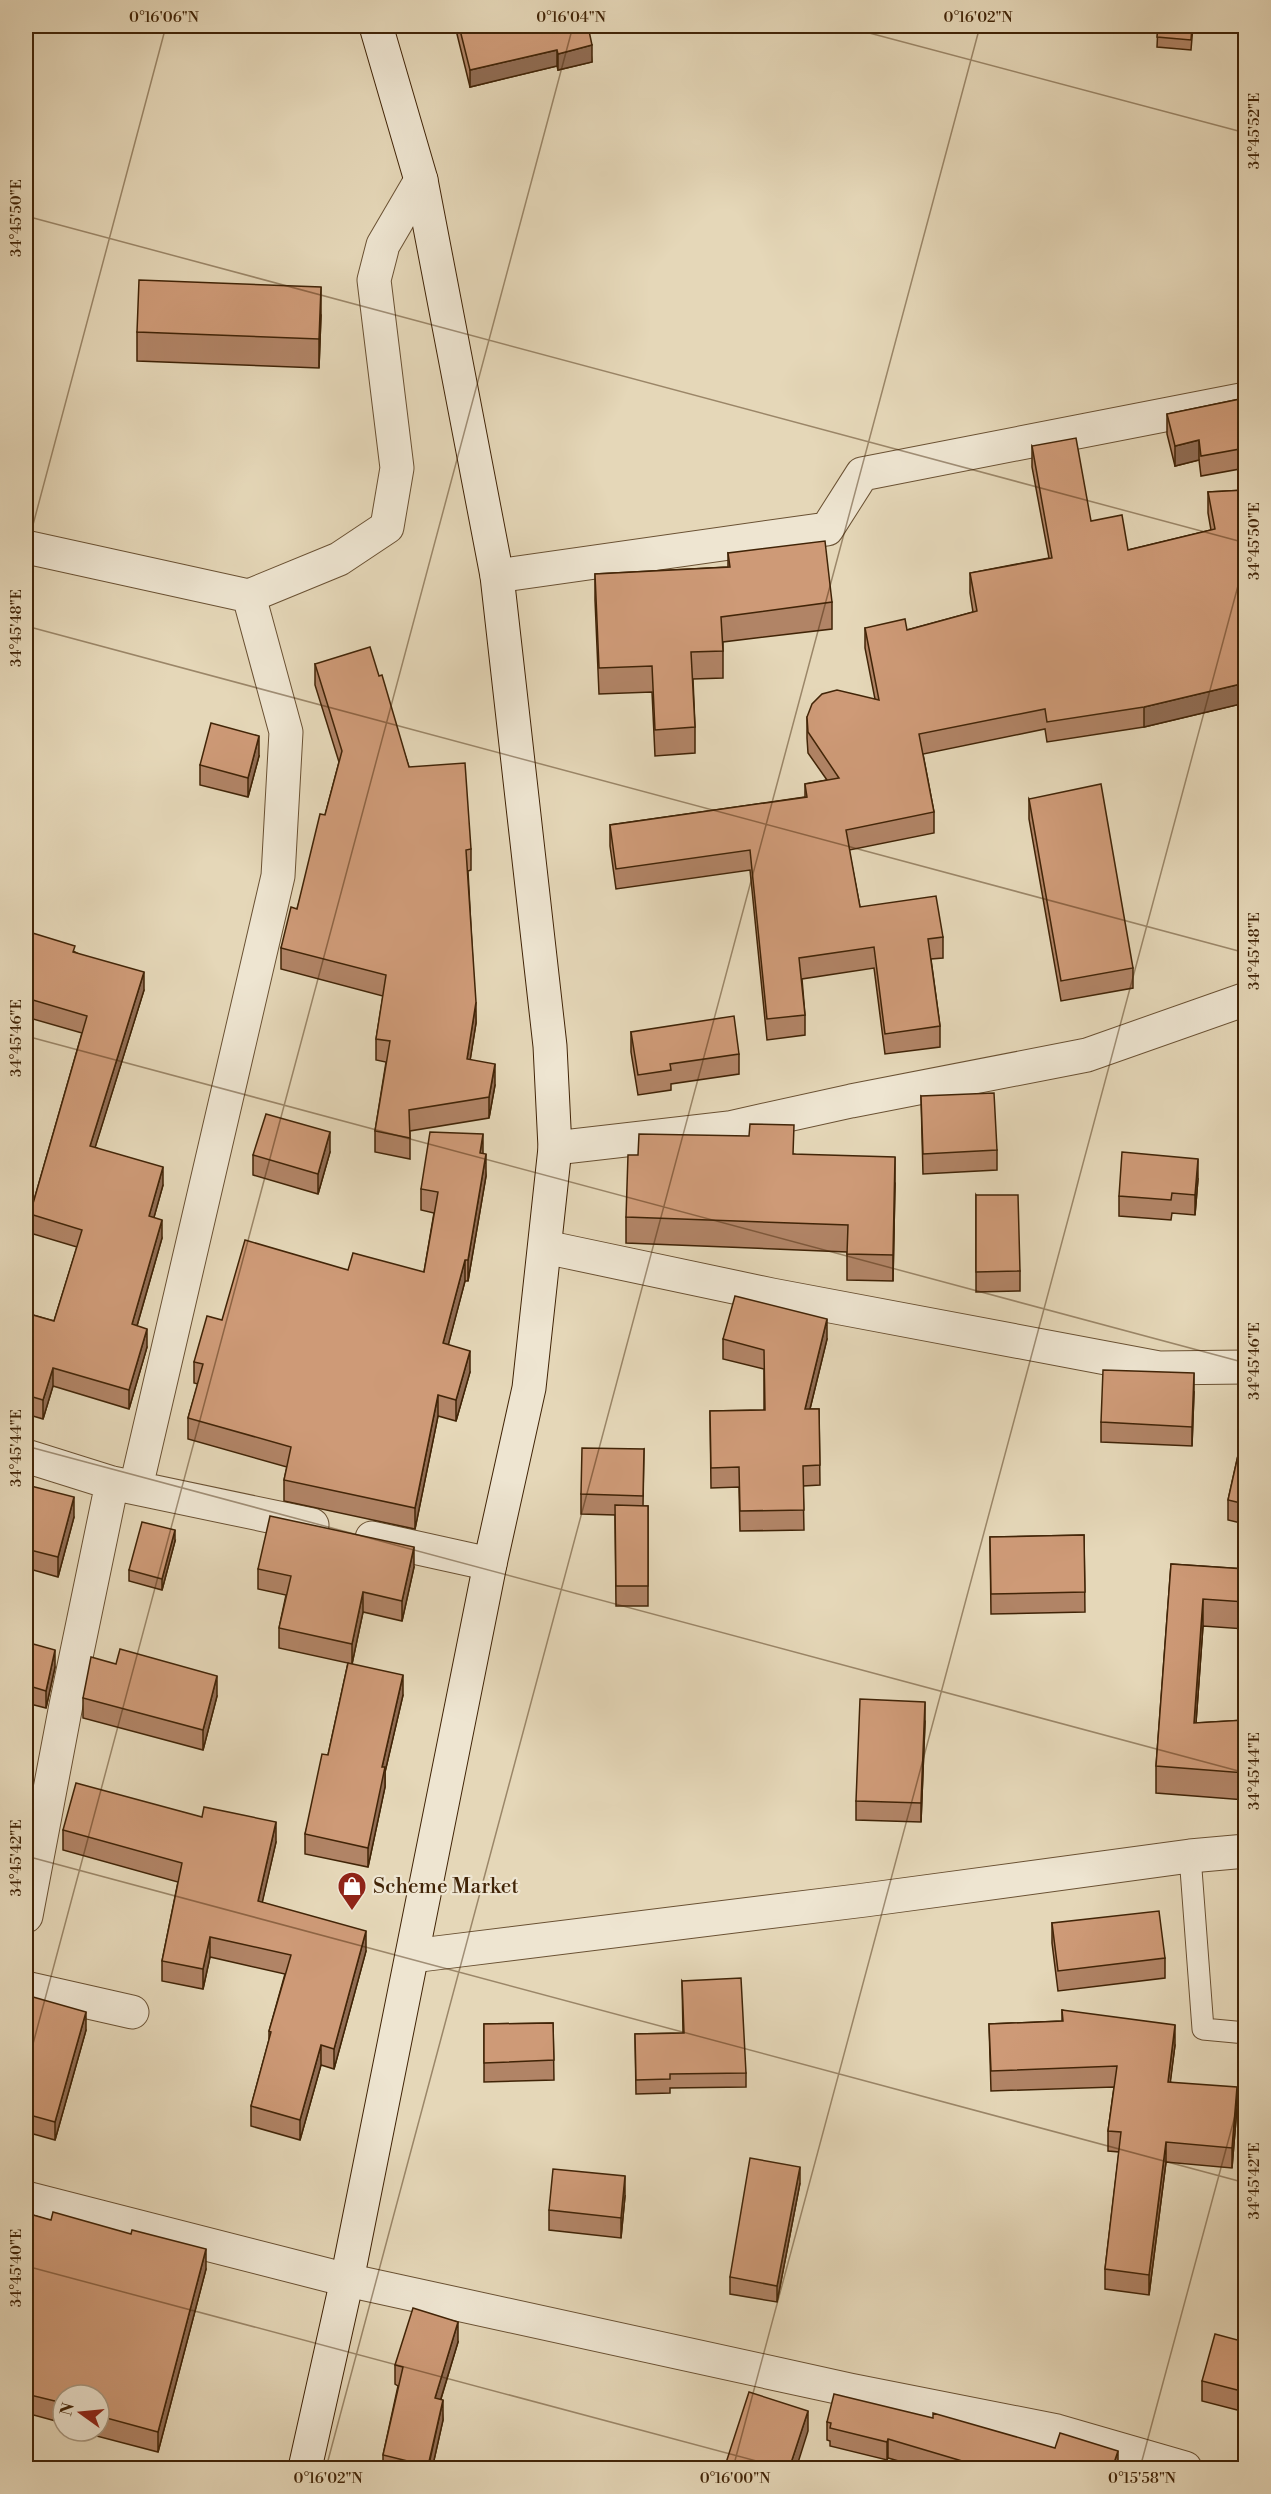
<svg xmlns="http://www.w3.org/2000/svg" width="1271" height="2494" font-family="'Libre Bodoni',serif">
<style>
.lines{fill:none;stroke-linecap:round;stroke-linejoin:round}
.lane-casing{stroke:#6a5133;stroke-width:23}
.street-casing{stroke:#6a5133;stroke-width:35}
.secondary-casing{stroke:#412407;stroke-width:35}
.lane{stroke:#eee5d1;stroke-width:21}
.street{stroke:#eee5d1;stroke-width:33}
.secondary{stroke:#eee5d1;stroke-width:33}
.wall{fill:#b18466;stroke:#412407;stroke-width:1.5}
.shaded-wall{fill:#906c53;stroke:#412407;stroke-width:1.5}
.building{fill:#ce9a77;stroke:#412407;stroke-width:1.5}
.ticks{fill:none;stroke:#412407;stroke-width:1.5;stroke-opacity:0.45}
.labels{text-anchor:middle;stroke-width:4.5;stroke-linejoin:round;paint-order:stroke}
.poi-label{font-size:21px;fill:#412407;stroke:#eee5d1;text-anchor:start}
.neatline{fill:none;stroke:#412407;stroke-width:2}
.ticks-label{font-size:15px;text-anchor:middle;fill:#412407}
</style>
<rect width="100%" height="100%" fill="#e5d7b8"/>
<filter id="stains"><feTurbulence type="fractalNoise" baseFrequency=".00333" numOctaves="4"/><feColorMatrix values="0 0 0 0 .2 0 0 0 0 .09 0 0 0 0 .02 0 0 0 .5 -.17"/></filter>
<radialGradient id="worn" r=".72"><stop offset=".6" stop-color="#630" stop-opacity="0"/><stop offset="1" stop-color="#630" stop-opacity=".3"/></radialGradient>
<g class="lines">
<g class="lane-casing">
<path id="lane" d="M 1190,1856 L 1203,2029 L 1246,2033"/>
</g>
<g class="street-casing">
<path id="street" d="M 26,547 L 249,596 L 339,559 L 387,527 L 397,468 L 374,280 L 383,245 L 421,180
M 497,576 L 827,529 L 862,474 L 1246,399
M 555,1148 L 729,1128 L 851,1101 L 1087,1055 L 1246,999
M 545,1247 L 772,1295 L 1159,1368 L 1246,1367
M 26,1456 L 112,1483 L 312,1525
M 136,1487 L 278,876 L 286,732 L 249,596
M 372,1538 L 490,1564
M 26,1916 L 66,1705 L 112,1483
M 412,1956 L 865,1900 L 1190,1856 L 1246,1851
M 26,1988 L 132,2012
M 26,2198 L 347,2280 L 850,2390 L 1057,2431 L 1185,2468"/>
</g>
<g class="secondary-casing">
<path id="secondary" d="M 305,2468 L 347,2280 L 490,1564 L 529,1388 L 555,1148 L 550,1046 L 497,576 L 421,180 L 376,26"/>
</g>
<use href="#lane" class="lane"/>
<use href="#street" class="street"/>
<use href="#secondary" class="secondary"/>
</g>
<path class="wall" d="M 455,26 L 588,26 L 592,62 L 558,70 L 557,66 L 470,87 Z
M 1158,26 L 1193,26 L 1191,50 L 1157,47 Z
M 321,315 L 319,368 L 137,361 L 137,332 Z
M 1245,398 L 1245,468 L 1201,476 L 1199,460 L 1175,466 L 1167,434 L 1167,414 Z
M 1032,446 L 1091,521 L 1128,550 L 1211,530 L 1208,513 L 1208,492 L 1245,490 L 1245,703 L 1144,727 L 1047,742 L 1045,729 L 923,754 L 934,812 L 934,833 L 849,850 L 860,907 L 943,937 L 943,958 L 931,959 L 940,1026 L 940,1047 L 885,1054 L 874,968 L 802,979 L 805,1015 L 805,1035 L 767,1040 L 750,870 L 616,889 L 610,846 L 610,825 L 805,797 L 805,784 L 827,780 L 808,753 L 807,738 L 807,717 L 875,699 L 865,648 L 865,628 L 907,630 L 973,612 L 970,593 L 970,573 L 1049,558 L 1032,467 Z
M 728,553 L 832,602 L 832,629 L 723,642 L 723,678 L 693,679 L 695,727 L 695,753 L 655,756 L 652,692 L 599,694 L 595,600 L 595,574 L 728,567 Z
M 315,664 L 379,676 L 409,767 L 471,849 L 471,870 L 468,871 L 476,1023 L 470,1060 L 495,1085 L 489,1118 L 410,1131 L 410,1159 L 375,1152 L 375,1131 L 386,1062 L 376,1060 L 376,1039 L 383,996 L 281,969 L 281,948 L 297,909 L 325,815 L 339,762 L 315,685 Z
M 259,756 L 248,797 L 200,785 L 200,765 Z
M 1029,799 L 1133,968 L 1133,988 L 1061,1001 L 1029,819 Z
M 26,931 L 75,952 L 144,990 L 95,1147 L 163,1185 L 154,1217 L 162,1238 L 137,1326 L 147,1347 L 129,1409 L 53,1386 L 43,1419 L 26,1414 L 26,1313 L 54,1321 L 77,1247 L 30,1233 L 30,1214 L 82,1033 L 26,1017 Z
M 631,1032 L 739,1054 L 739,1074 L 671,1084 L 671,1090 L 638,1095 L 631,1052 Z
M 921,1096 L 997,1150 L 997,1170 L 923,1174 Z
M 330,1152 L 318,1194 L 253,1175 L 253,1155 Z
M 483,1154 L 486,1176 L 468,1281 L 465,1281 L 448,1345 L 470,1372 L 456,1421 L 438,1416 L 415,1529 L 284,1501 L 284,1480 L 287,1467 L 188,1439 L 188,1418 L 198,1384 L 194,1383 L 194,1362 L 222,1320 L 348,1270 L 424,1272 L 434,1213 L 421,1210 L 421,1189 Z
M 794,1154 L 895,1183 L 893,1281 L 847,1280 L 847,1252 L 626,1243 L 626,1217 Z
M 1198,1179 L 1195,1215 L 1172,1213 L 1171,1220 L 1119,1216 L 1119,1196 Z
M 976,1195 L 1020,1271 L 1020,1291 L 976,1292 Z
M 723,1339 L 827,1339 L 810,1409 L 819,1409 L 820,1485 L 803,1486 L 804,1530 L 740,1531 L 739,1487 L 711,1488 L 710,1411 L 764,1410 L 764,1369 L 723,1359 Z
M 1194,1392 L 1192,1446 L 1101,1442 L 1101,1422 Z
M 1245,1424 L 1245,1524 L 1228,1520 L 1228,1500 Z
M 644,1449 L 643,1506 L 648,1506 L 648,1606 L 616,1606 L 615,1515 L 581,1514 L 581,1494 Z
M 26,1489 L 74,1517 L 58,1577 L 26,1568 Z
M 1084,1535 L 1085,1612 L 991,1614 L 990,1537 Z
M 175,1541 L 162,1590 L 129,1581 L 129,1570 Z
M 1171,1564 L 1245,1569 L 1245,1629 L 1203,1626 L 1196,1723 L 1245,1720 L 1245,1800 L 1156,1793 L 1156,1766 Z
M 414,1567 L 402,1621 L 363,1612 L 352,1664 L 403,1695 L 385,1772 L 385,1787 L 368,1867 L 305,1854 L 305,1834 L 328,1755 L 348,1663 L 279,1648 L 279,1628 L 286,1595 L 258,1589 L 258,1569 Z
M 26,1642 L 55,1667 L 46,1708 L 26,1703 Z
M 217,1696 L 203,1750 L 83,1718 L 83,1698 Z
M 925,1722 L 921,1822 L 856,1820 L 856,1801 Z
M 63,1830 L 276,1842 L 262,1902 L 366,1951 L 334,2069 L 321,2065 L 300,2140 L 251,2126 L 251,2106 L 269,2040 L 269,2031 L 285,1974 L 210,1957 L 203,1989 L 162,1981 L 162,1961 L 178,1882 L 63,1850 Z
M 1052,1923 L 1165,1958 L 1165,1978 L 1058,1991 L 1052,1943 Z
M 682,1981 L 746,2073 L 746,2087 L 670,2088 L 670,2093 L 636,2094 L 635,2034 L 683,2033 Z
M 26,1995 L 86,2030 L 55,2140 L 26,2132 Z
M 1062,2010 L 1175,2045 L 1170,2082 L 1237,2107 L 1232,2168 L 1166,2162 L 1149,2295 L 1105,2289 L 1105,2269 L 1119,2152 L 1108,2151 L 1108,2131 L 1114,2087 L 991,2091 L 989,2024 L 1062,2021 Z
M 553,2023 L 554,2080 L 484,2082 L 484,2024 Z
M 800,2183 L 777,2302 L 730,2294 L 730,2277 Z
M 625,2196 L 621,2238 L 549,2230 L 549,2210 Z
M 26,2213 L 206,2269 L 158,2452 L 85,2433 L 85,2431 L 99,2431 L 99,2395 L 63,2395 L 63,2423 L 26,2413 Z
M 458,2342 L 441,2399 L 443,2420 L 432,2469 L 383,2469 L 383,2455 L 398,2386 L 395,2384 L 395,2365 Z
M 1245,2342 L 1245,2412 L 1202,2401 L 1202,2381 Z
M 827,2422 L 1118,2469 L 926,2469 L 888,2458 L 887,2460 L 830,2446 L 830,2441 L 827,2440 Z"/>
<path class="shaded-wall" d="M 592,45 L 592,62 L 558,70 L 558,54 Z
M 557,50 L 557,66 L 470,87 L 470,70 Z
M 321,287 L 321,315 L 319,368 L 319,339 Z
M 1199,440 L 1199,460 L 1175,466 L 1175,446 Z
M 1245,683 L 1245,703 L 1144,727 L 1144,707 Z
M 259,736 L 259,756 L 248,797 L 248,778 Z
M 144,972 L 144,990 L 90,1164 L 90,1146 Z
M 476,1002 L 476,1023 L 467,1080 L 467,1059 Z
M 495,1064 L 495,1085 L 489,1118 L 489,1097 Z
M 330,1132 L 330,1152 L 318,1194 L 318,1174 Z
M 483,1134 L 483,1155 L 480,1153 Z
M 486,1154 L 486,1176 L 468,1281 L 468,1260 Z
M 895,1157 L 895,1183 L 893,1281 L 893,1255 Z
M 1198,1159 L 1198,1179 L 1195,1215 L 1195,1195 Z
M 163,1167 L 163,1185 L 149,1235 L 149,1216 Z
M 162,1220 L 162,1238 L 132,1343 L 132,1324 Z
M 465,1260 L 465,1281 L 443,1365 L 443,1343 Z
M 827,1319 L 827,1339 L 805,1429 L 805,1409 Z
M 147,1329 L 147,1347 L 129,1409 L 129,1390 Z
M 470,1351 L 470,1372 L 456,1421 L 456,1400 Z
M 53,1368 L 53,1386 L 43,1419 L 43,1400 Z
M 1194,1373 L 1194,1392 L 1192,1446 L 1192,1427 Z
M 438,1395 L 438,1416 L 415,1529 L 415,1508 Z
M 74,1497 L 74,1517 L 58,1577 L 58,1557 Z
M 175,1530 L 175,1541 L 162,1590 L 162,1579 Z
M 414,1547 L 414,1567 L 402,1621 L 402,1601 Z
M 363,1592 L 363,1612 L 352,1664 L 352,1644 Z
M 1203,1599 L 1203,1626 L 1194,1750 L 1194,1723 Z
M 55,1650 L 55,1667 L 46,1708 L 46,1691 Z
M 403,1675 L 403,1695 L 385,1772 L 385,1787 L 368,1867 L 368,1848 L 382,1767 Z
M 217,1676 L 217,1696 L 203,1750 L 203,1730 Z
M 925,1702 L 925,1722 L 921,1822 L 921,1803 Z
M 276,1822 L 276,1842 L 258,1921 L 258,1901 Z
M 366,1931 L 366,1951 L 334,2069 L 334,2049 Z
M 210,1937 L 210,1957 L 203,1989 L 203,1969 Z
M 86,2012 L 86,2030 L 55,2140 L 55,2122 Z
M 1175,2025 L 1175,2045 L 1168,2101 L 1168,2082 Z
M 321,2045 L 321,2065 L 300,2140 L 300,2120 Z
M 1237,2087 L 1237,2107 L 1232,2168 L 1232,2148 Z
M 1166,2142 L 1166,2162 L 1149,2295 L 1149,2275 Z
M 800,2167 L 800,2183 L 777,2302 L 777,2286 Z
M 625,2176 L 625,2196 L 621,2238 L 621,2218 Z
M 206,2249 L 206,2269 L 158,2452 L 158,2432 Z
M 458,2322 L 458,2342 L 435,2418 L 435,2398 Z
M 443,2400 L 443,2420 L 432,2469 L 428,2469 Z
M 808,2411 L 808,2431 L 796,2469 L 789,2469 Z
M 888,2439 L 888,2458 L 887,2460 L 887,2442 Z
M 1118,2451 L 1118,2469 L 1112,2469 Z"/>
<path class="building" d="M 459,26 L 588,26 L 592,45 L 558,54 L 557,50 L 470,70 Z
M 1158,26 L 1192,26 L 1191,40 L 1157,37 Z
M 139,280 L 321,287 L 319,339 L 137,332 Z
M 1245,398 L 1245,448 L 1201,456 L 1199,440 L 1175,446 L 1167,414 Z
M 1076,438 L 1091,521 L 1122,515 L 1128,550 L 1215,529 L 1208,492 L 1245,490 L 1245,683 L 1144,707 L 1047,722 L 1045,709 L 919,734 L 934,812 L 846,830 L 860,907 L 936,896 L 943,937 L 928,939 L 940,1026 L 885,1034 L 874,947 L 799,958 L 805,1015 L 767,1019 L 750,850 L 616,869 L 610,825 L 807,797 L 805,784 L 839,778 L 808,732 L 807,717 L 812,704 L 822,694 L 837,690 L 879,700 L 865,628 L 905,619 L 907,630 L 977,611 L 970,573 L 1052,558 L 1032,446 Z
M 825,541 L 832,602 L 721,617 L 723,651 L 691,652 L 695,727 L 655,730 L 652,666 L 599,668 L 595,574 L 730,567 L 728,553 Z
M 370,647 L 379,676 L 382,675 L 409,767 L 465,763 L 471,849 L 466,850 L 476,1002 L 467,1059 L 495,1064 L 489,1097 L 409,1110 L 410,1138 L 375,1131 L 390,1041 L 376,1039 L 386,975 L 281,948 L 291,907 L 297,909 L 320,814 L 325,815 L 342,751 L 315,664 Z
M 211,723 L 259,736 L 248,778 L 200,765 Z
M 1101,784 L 1133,968 L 1061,981 L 1029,799 Z
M 26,931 L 75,946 L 73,952 L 144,972 L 90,1146 L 163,1167 L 149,1216 L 162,1220 L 132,1324 L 147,1329 L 129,1390 L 53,1368 L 43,1400 L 26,1395 L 26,1313 L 54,1321 L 82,1230 L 30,1214 L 87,1016 L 26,998 Z
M 734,1016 L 739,1054 L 670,1064 L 671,1070 L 638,1075 L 631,1032 Z
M 994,1093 L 997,1150 L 923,1154 L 921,1096 Z
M 266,1114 L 330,1132 L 318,1174 L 253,1155 Z
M 750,1124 L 794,1125 L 793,1154 L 895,1157 L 893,1255 L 847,1254 L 848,1225 L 626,1217 L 628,1155 L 638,1155 L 639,1134 L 749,1136 Z
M 430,1132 L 483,1134 L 480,1153 L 486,1154 L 468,1260 L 465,1260 L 443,1343 L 470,1351 L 456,1400 L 438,1395 L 415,1508 L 284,1480 L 291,1447 L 188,1418 L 203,1364 L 194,1362 L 207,1316 L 222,1320 L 245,1240 L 348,1270 L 353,1253 L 424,1272 L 438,1192 L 421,1189 Z
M 1122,1152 L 1198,1159 L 1195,1195 L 1172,1193 L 1171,1200 L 1119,1196 Z
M 976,1195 L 1018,1195 L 1020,1271 L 976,1272 Z
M 735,1296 L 827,1319 L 805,1409 L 819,1409 L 820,1465 L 803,1466 L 804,1510 L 740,1511 L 739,1467 L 711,1468 L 710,1411 L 765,1410 L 764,1350 L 723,1339 Z
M 1103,1370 L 1194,1373 L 1192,1427 L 1101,1422 Z
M 1245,1424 L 1245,1504 L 1228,1500 Z
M 582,1448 L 644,1449 L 643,1496 L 581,1494 Z
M 27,1485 L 74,1497 L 58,1557 L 26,1549 L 26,1489 Z
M 615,1505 L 648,1506 L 648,1586 L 616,1586 Z
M 270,1516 L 414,1547 L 402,1601 L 363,1592 L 352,1644 L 279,1628 L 291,1576 L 258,1569 Z
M 142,1522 L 175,1530 L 162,1579 L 129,1570 Z
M 1084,1535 L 1085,1592 L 991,1594 L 990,1537 Z
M 1171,1564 L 1245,1569 L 1245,1602 L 1203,1599 L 1194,1723 L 1245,1720 L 1245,1773 L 1156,1766 Z
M 26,1642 L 55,1650 L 46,1691 L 26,1685 Z
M 120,1649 L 217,1676 L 203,1730 L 83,1698 L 91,1657 L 116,1664 Z
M 348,1663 L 403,1675 L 382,1767 L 385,1767 L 368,1848 L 305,1834 L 322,1754 L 328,1755 Z
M 860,1699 L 925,1702 L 921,1803 L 856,1801 Z
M 76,1783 L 202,1817 L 204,1807 L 276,1822 L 258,1901 L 366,1931 L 334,2049 L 321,2045 L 300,2120 L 251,2106 L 271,2032 L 269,2031 L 291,1955 L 210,1937 L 203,1969 L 162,1961 L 182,1863 L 63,1830 Z
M 1159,1911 L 1165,1958 L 1058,1971 L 1052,1923 Z
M 741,1978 L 746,2073 L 670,2074 L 670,2079 L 636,2080 L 635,2034 L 684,2033 L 682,1981 Z
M 26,1995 L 86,2012 L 55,2122 L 26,2114 Z
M 1062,2010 L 1175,2025 L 1168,2082 L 1237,2087 L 1232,2148 L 1166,2142 L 1149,2275 L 1105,2269 L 1121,2132 L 1108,2131 L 1117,2066 L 991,2071 L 989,2024 L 1063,2021 Z
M 553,2023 L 554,2060 L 484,2063 L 484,2024 Z
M 750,2158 L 800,2167 L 777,2286 L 730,2277 Z
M 553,2169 L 625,2176 L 621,2218 L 549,2210 Z
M 53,2212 L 131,2234 L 132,2230 L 206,2249 L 158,2432 L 99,2416 L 99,2395 L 63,2395 L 63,2403 L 26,2394 L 26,2213 L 51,2220 Z
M 413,2308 L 458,2322 L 435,2398 L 443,2400 L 428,2466 L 383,2455 L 403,2367 L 395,2365 Z
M 1215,2334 L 1245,2342 L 1245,2392 L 1202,2381 Z
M 749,2392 L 808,2411 L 789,2469 L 724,2469 Z
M 834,2394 L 933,2418 L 933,2413 L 1055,2448 L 1060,2433 L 1118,2451 L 1112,2469 L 989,2469 L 888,2439 L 887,2442 L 830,2428 L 831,2423 L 827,2422 Z"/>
<path class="ticks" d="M 843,26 L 1246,133M 26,216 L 1246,543M 26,551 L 166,26M 26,626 L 1246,953M 26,1036 L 1246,1363M 26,1446 L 1246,1773M 26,1856 L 1246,2183M 26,2070 L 573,26M 26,2266 L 783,2468M 326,2468 L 980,26M 733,2468 L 1246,556M 1140,2468 L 1246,2075"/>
<defs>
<g id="shop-pin" transform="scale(1.5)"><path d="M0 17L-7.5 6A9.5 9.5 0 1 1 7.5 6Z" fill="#8f2418" stroke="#eee5d1"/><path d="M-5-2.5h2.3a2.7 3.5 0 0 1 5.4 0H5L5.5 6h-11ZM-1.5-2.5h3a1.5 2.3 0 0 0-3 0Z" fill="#fff"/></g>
</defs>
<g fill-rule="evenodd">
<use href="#shop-pin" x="352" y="1886"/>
</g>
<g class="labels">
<g class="poi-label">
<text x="373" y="1893">Scheme Market</text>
</g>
</g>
<rect width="1271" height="2494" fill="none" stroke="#e5d7b8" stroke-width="66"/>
<g transform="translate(81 2413) rotate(285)"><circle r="28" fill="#eee5d1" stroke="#a99880" stroke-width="1.5"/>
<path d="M0-4.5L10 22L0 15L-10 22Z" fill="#8f2418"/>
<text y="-9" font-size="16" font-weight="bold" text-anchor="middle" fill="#412407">N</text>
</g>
<rect x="33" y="33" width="1205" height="2428" class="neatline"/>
<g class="ticks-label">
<text x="164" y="22">0°16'06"N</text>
<text x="571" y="22">0°16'04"N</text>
<text x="978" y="22">0°16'02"N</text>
<text transform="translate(1254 131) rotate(-90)" y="5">34°45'52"E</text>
<text transform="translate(16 218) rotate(-90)" y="5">34°45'50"E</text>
<text transform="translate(1254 541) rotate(-90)" y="5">34°45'50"E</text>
<text transform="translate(16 628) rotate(-90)" y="5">34°45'48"E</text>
<text transform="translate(1254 951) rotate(-90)" y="5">34°45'48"E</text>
<text transform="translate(16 1038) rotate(-90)" y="5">34°45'46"E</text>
<text transform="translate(1254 1361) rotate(-90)" y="5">34°45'46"E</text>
<text transform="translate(16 1448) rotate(-90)" y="5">34°45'44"E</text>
<text transform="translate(1254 1771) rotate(-90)" y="5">34°45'44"E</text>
<text transform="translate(16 1858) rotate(-90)" y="5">34°45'42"E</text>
<text transform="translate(1254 2181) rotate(-90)" y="5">34°45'42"E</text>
<text transform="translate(16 2268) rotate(-90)" y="5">34°45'40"E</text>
<text x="328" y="2483">0°16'02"N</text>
<text x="735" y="2483">0°16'00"N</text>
<text x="1142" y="2483">0°15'58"N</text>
</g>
<rect width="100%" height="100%" filter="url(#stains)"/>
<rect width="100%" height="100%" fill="url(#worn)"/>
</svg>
